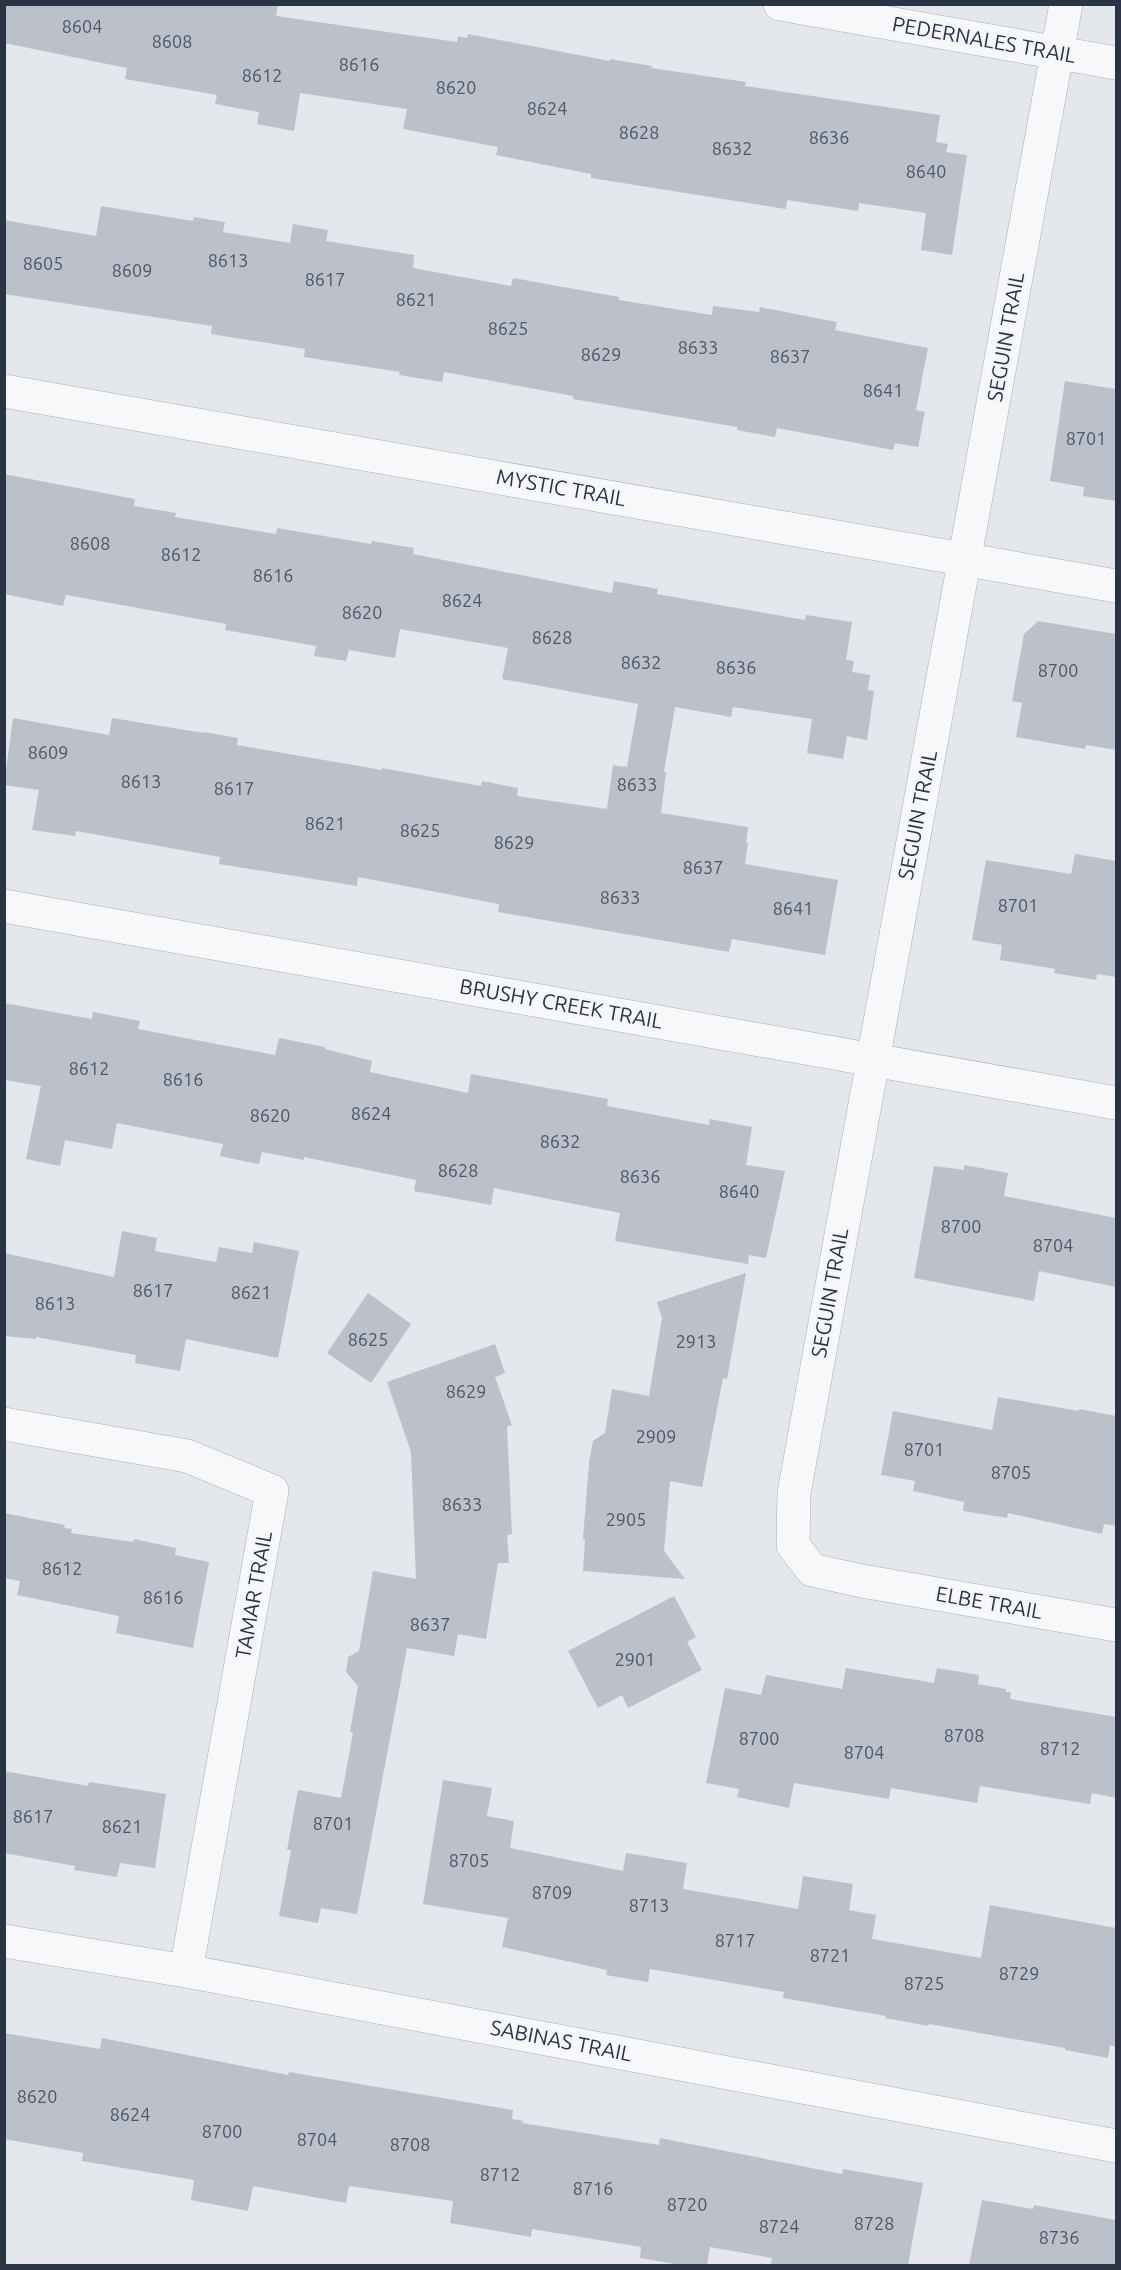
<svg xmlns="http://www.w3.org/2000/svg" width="1121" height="2270" font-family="Ubuntu,sans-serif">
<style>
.building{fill:#bbc0ca}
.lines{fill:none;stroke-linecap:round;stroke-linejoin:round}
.minor-casing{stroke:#a9aeb7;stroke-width:34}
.minor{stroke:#f7f8fa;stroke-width:33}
.labels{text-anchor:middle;stroke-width:6;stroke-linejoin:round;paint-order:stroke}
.number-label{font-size:18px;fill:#4f5766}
.street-label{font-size:21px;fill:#2b3445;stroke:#f4f6f9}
</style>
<rect width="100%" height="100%" fill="#e4e7ec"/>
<path class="building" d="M 4,4 L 278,4 L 276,16 L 457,42 L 458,36 L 467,38 L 468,34 L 610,61 L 610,59 L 652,66 L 651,68 L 746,82 L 745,86 L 940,115 L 936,142 L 948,144 L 946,152 L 967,155 L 952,255 L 921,250 L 926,213 L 859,203 L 858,211 L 787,200 L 786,209 L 591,178 L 591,174 L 496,155 L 498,147 L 403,129 L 407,109 L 300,93 L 294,131 L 257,124 L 259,112 L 215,104 L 217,95 L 125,79 L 127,68 L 4,43 Z
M 101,206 L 193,221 L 194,217 L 225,222 L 223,232 L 290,243 L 293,224 L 328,230 L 326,241 L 414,255 L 413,268 L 511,286 L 513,278 L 619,297 L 619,300 L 712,315 L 713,306 L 759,312 L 760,307 L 837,322 L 835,330 L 928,348 L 916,410 L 925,412 L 918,447 L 895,443 L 893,450 L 777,428 L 775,437 L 737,430 L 737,427 L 573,399 L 573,396 L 444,372 L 442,382 L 399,375 L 400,372 L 304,357 L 305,349 L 211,334 L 212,326 L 4,294 L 4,220 L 96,236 Z
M 1065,381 L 1116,389 L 1116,501 L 1083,496 L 1084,487 L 1050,481 Z
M 4,474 L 135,499 L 134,506 L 176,513 L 175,517 L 276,534 L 277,528 L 371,544 L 372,541 L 414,548 L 413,554 L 612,593 L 614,581 L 658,589 L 657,594 L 805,620 L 806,615 L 852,622 L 846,660 L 854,661 L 852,672 L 870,675 L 868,690 L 874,691 L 867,740 L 847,736 L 843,759 L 807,753 L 812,719 L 733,707 L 731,717 L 675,707 L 664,772 L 666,772 L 661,813 L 748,827 L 746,843 L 748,843 L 745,864 L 838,880 L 825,955 L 732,939 L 729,952 L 498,912 L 499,904 L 358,877 L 357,886 L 219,864 L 220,857 L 76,831 L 75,836 L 32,830 L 39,790 L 4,785 L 13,718 L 109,735 L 112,718 L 204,733 L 204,732 L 238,738 L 237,745 L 382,770 L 382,768 L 481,786 L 482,781 L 518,788 L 517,796 L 607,809 L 613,765 L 627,767 L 638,704 L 502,679 L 508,648 L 400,629 L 395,658 L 349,650 L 346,661 L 314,656 L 316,646 L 225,630 L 226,624 L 66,595 L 63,606 L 4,594 Z
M 1038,621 L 1116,634 L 1116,750 L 1086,745 L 1085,749 L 1016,737 L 1022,703 L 1012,701 L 1024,634 Z
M 1075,854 L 1116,861 L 1116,977 L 1097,974 L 1096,980 L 1054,973 L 1055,969 L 1000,960 L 1002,945 L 972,940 L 986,860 L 1071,874 Z
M 4,1003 L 92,1019 L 93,1012 L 140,1021 L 138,1029 L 275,1055 L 279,1038 L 325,1047 L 325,1049 L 372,1061 L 370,1072 L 468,1093 L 471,1074 L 608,1099 L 607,1106 L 709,1125 L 710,1119 L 752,1127 L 746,1165 L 785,1171 L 766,1258 L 749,1255 L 748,1264 L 615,1241 L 620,1213 L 595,1208 L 494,1188 L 491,1205 L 414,1191 L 416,1180 L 304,1157 L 304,1160 L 262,1152 L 259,1164 L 220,1156 L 223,1144 L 117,1123 L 112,1149 L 65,1140 L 60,1166 L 26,1159 L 41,1086 L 4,1080 Z
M 964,1165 L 1008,1173 L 1004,1196 L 1116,1218 L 1116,1287 L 1039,1271 L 1034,1301 L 914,1278 L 934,1166 L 964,1170 Z
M 122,1231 L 157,1238 L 155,1251 L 216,1262 L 219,1247 L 252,1253 L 254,1242 L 299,1251 L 278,1358 L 186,1339 L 180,1371 L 135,1363 L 136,1355 L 36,1337 L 36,1339 L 4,1336 L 4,1253 L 114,1277 Z
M 746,1273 L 727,1379 L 723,1378 L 702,1487 L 670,1481 L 664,1551 L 685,1579 L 583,1571 L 585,1539 L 583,1539 L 589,1463 L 593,1441 L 605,1433 L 612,1389 L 649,1396 L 662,1318 L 657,1302 Z
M 368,1293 L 411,1324 L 371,1383 L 327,1353 Z
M 495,1344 L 505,1373 L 495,1377 L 512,1425 L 507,1427 L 512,1534 L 507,1535 L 509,1563 L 498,1563 L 486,1639 L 458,1634 L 454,1656 L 407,1648 L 357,1914 L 321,1908 L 318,1923 L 279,1916 L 291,1850 L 287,1850 L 298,1790 L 341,1798 L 353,1733 L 350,1732 L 358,1686 L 346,1672 L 348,1657 L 359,1651 L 373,1571 L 416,1579 L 411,1452 L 387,1382 Z
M 998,1397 L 1079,1411 L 1079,1409 L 1116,1416 L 1116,1526 L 1104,1524 L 1102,1534 L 1008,1513 L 1007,1518 L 963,1511 L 964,1502 L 913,1491 L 915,1481 L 881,1475 L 893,1411 L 992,1430 Z
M 4,1513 L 65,1525 L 64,1528 L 72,1529 L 71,1533 L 133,1542 L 134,1539 L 176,1548 L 175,1555 L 209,1562 L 193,1648 L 116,1633 L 119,1616 L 17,1595 L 20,1581 L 4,1578 Z
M 674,1596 L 696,1637 L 687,1642 L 702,1670 L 628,1708 L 622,1695 L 598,1708 L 568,1651 Z
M 846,1668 L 934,1683 L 937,1668 L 979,1675 L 978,1684 L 1006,1689 L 1006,1692 L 1011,1692 L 1010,1699 L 1116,1717 L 1116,1798 L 1092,1793 L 1090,1804 L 980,1786 L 977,1803 L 891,1788 L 889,1799 L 794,1783 L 789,1808 L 737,1797 L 739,1789 L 706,1783 L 725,1688 L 761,1695 L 766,1675 L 842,1689 Z
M 4,1771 L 88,1786 L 89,1782 L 166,1794 L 155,1868 L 120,1863 L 117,1877 L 74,1870 L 75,1866 L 4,1853 Z
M 443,1780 L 492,1788 L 487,1816 L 514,1821 L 510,1848 L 623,1871 L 626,1853 L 687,1863 L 683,1889 L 798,1909 L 803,1876 L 853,1884 L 849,1910 L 876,1915 L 872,1939 L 981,1958 L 990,1905 L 1116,1928 L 1116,2047 L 1110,2045 L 1108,2058 L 1065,2050 L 1065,2048 L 929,2024 L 928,2026 L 885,2018 L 886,2016 L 783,1998 L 784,1992 L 650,1969 L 648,1982 L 606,1975 L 607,1970 L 502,1947 L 508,1918 L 423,1904 Z
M 4,2033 L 100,2049 L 102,2038 L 288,2075 L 289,2072 L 513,2110 L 512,2119 L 523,2121 L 522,2123 L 659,2145 L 660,2138 L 842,2174 L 843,2169 L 923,2183 L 908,2265 L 771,2265 L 772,2258 L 710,2247 L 707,2265 L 680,2265 L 640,2258 L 641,2247 L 532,2229 L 531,2237 L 450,2223 L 453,2201 L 349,2186 L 346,2203 L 253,2186 L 248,2211 L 191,2200 L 194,2180 L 82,2161 L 83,2153 L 4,2139 Z
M 982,2200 L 1033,2209 L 1034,2205 L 1116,2220 L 1116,2265 L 969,2265 Z"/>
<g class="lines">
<g class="minor-casing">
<path id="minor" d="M 780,4 L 1116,63
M 1066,4 L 794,1493 L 793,1545 L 812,1570 L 862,1581 L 1116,1625
M 4,391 L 1116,586
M 4,906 L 1116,1103
M 4,1424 L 187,1456 L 272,1491 L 186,1971
M 4,1941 L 186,1971 L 1116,2146"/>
</g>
<use href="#minor" class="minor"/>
</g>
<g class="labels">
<g class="number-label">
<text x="82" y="33">8604</text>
<text x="172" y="48">8608</text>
<text x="359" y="71">8616</text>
<text x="262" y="82">8612</text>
<text x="456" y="94">8620</text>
<text x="547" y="115">8624</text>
<text x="639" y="139">8628</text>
<text x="829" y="144">8636</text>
<text x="732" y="155">8632</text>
<text x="926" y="178">8640</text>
<text x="228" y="267">8613</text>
<text x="43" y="270">8605</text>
<text x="132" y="277">8609</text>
<text x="325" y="286">8617</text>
<text x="416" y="306">8621</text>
<text x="508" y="335">8625</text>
<text x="698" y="354">8633</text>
<text x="601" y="361">8629</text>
<text x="790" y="363">8637</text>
<text x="883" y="397">8641</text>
<text x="1086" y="445">8701</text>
<text x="90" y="550">8608</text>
<text x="181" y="561">8612</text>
<text x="273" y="582">8616</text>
<text x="462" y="607">8624</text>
<text x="362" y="619">8620</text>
<text x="552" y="644">8628</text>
<text x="641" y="669">8632</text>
<text x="736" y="674">8636</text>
<text x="1058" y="677">8700</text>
<text x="48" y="759">8609</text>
<text x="141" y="788">8613</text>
<text x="637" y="791">8633</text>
<text x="234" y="795">8617</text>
<text x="325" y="830">8621</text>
<text x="420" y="837">8625</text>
<text x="514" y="849">8629</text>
<text x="703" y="874">8637</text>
<text x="620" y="904">8633</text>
<text x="1018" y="912">8701</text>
<text x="793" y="915">8641</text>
<text x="89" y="1075">8612</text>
<text x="183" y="1086">8616</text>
<text x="371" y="1120">8624</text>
<text x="270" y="1122">8620</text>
<text x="560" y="1148">8632</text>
<text x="458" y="1177">8628</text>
<text x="640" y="1183">8636</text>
<text x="739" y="1198">8640</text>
<text x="961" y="1233">8700</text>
<text x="1053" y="1252">8704</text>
<text x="153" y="1297">8617</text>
<text x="251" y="1299">8621</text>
<text x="55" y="1310">8613</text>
<text x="368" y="1346">8625</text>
<text x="696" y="1348">2913</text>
<text x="466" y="1398">8629</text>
<text x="656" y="1443">2909</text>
<text x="924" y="1456">8701</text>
<text x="1011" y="1479">8705</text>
<text x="462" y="1511">8633</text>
<text x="626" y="1526">2905</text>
<text x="62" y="1575">8612</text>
<text x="163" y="1604">8616</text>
<text x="430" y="1631">8637</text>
<text x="635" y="1666">2901</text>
<text x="964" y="1742">8708</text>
<text x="759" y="1745">8700</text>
<text x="1060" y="1755">8712</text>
<text x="864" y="1759">8704</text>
<text x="33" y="1823">8617</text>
<text x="333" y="1830">8701</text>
<text x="122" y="1833">8621</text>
<text x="469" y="1867">8705</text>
<text x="552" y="1899">8709</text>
<text x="649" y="1912">8713</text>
<text x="735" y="1947">8717</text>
<text x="830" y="1962">8721</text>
<text x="1019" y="1980">8729</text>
<text x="924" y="1990">8725</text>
<text x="37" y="2103">8620</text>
<text x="130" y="2121">8624</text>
<text x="222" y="2138">8700</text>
<text x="317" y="2146">8704</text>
<text x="410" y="2151">8708</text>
<text x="500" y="2181">8712</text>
<text x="593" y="2195">8716</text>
<text x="687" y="2211">8720</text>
<text x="874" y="2230">8728</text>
<text x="779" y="2233">8724</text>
<text x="1059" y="2244">8736</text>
</g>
<g class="street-label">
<text transform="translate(984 40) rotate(10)" y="7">PEDERNALES TRAIL</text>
<text transform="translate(1006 337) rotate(-80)" y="7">SEGUIN TRAIL</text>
<text transform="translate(561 488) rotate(10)" y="7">MYSTIC TRAIL</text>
<text transform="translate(918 815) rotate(-79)" y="7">SEGUIN TRAIL</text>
<text transform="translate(561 1004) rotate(10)" y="7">BRUSHY CREEK TRAIL</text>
<text transform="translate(830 1293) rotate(-80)" y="7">SEGUIN TRAIL</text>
<text transform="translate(254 1595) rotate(-80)" y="7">TAMAR TRAIL</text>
<text transform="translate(989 1603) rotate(10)" y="7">ELBE TRAIL</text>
<text transform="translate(561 2041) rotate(11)" y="7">SABINAS TRAIL</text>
</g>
</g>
<rect width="1121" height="2270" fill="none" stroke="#2b3445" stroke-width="12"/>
</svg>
